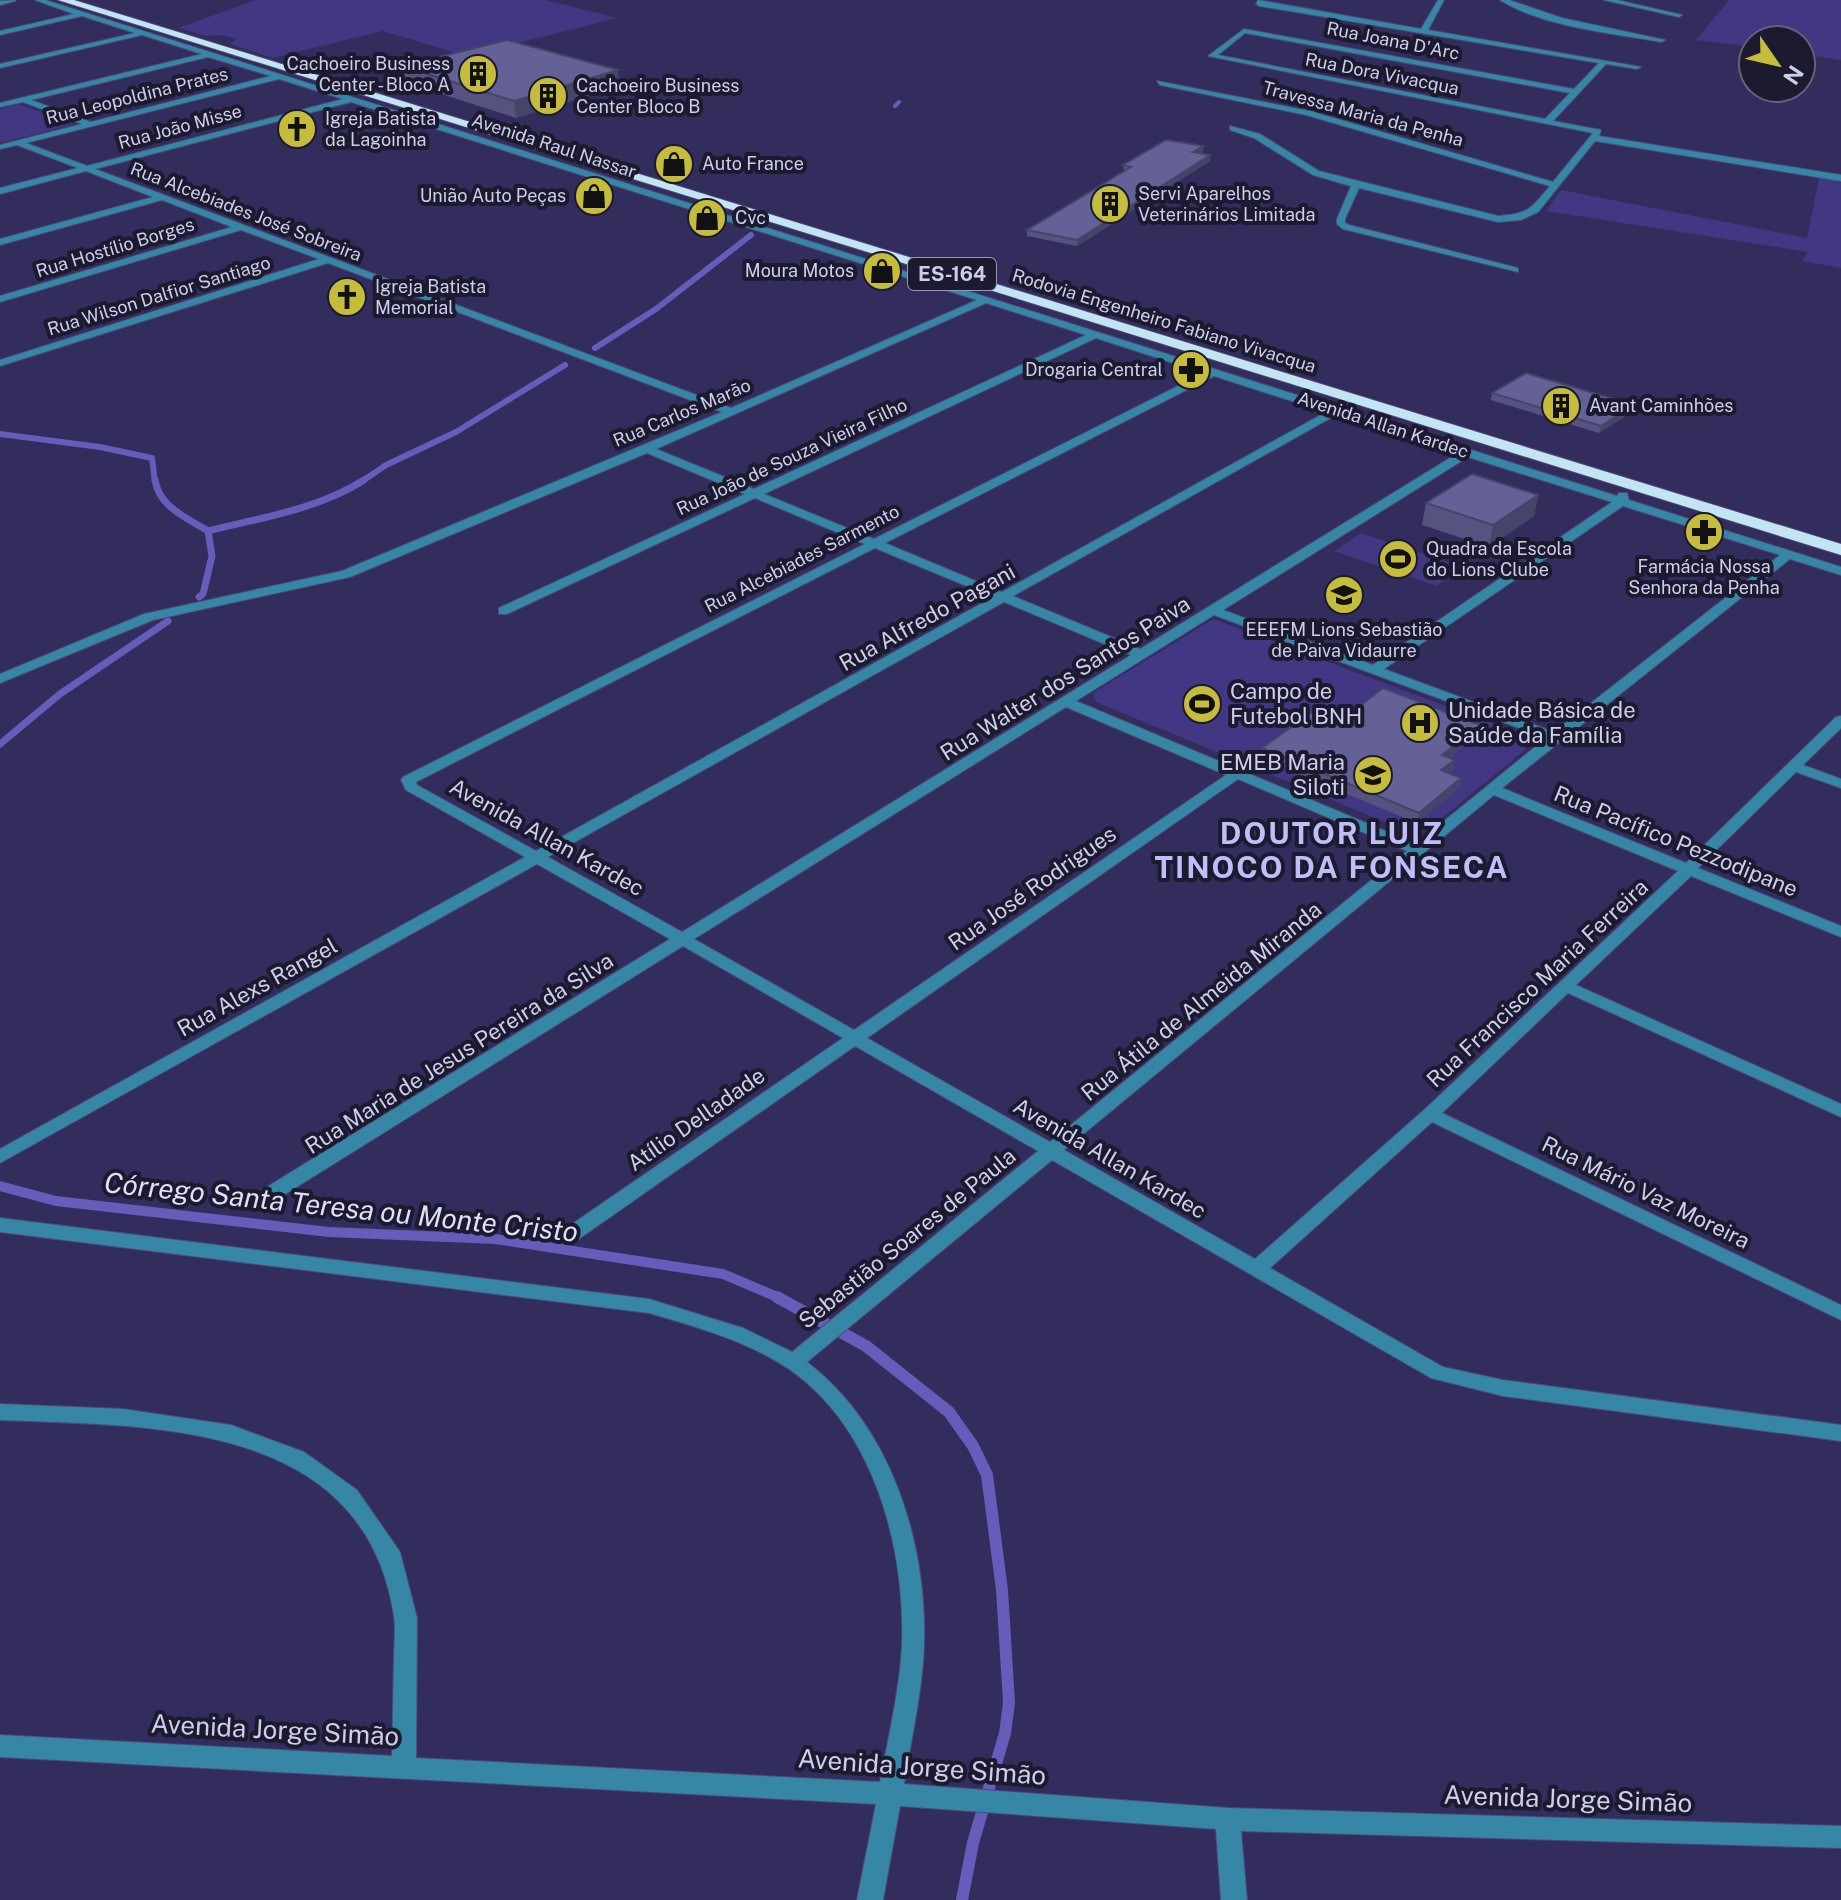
<svg xmlns="http://www.w3.org/2000/svg" width="1841" height="1900" font-family="'Public Sans',sans-serif">
<style>
.green{fill:#413782}
.lines{fill:none;stroke-linecap:round;stroke-linejoin:round}
.stream-far4{stroke:#665cb9;stroke-width:4}
.stream-far3{stroke:#665cb9;stroke-width:6}
.stream-far2{stroke:#665cb9;stroke-width:7}
.stream-far1{stroke:#665cb9;stroke-width:10}
.stream{stroke:#665cb9;stroke-width:12}
.street-casing{stroke:#4e4a77;stroke-width:2}
.highway-casing{stroke:#4e4a77;stroke-width:2}
.street{fill:#3587a5;fill-rule:evenodd}
.highway{fill:#c3e5f3;fill-rule:evenodd}
.wall{fill:#565381}
.shaded-wall{fill:#464469}
.building{fill:#646196;stroke:#464469;stroke-width:2}
.labels{text-anchor:middle;stroke-width:8;stroke-linejoin:round;paint-order:stroke}
.far-street-label{font-size:18px;fill:#ceceec;stroke:#1b1a2f}
.far-poi-label{font-size:18px;fill:#ceceec;stroke:#1b1a2f;text-anchor:start}
.shield{fill:#1b1a2f;stroke:#9898b3;stroke-width:2}
.shield-label{font-size:20px;font-weight:bold;fill:#ceceec}
.street-label{font-size:22px;fill:#ceceec;stroke:#1b1a2f}
.poi-label{font-size:22px;fill:#ceceec;stroke:#1b1a2f;text-anchor:start}
.near-street-label{font-size:26px;fill:#ceceec;stroke:#1b1a2f}
.near-water-label{font-size:28px;font-style:italic;fill:#dfdff8;stroke:#1b1a2f}
.district-label{font-size:30px;font-weight:bold;letter-spacing:2px;fill:#bfbef9;stroke:#1b1a2f}
</style>
<rect width="100%" height="100%" fill="#322d5d"/>
<path class="green" d="M 256,0 L 545,0 L 617,18 L 466,56 L 383,31 L 273,58 L 230,44 L 237,39 L 222,35 L 206,36 L 178,28 Z
M 1729,0 L 1841,0 L 1841,60 L 1801,54 L 1801,40 L 1753,40 L 1753,47 L 1696,40 Z
M 18,104 L 75,124 L 0,143 L 0,109 Z
M 1819,178 L 1841,182 L 1841,268 L 1802,261 L 1808,252 L 1546,211 L 1561,190 L 1807,238 Z
M 1361,533 L 1463,567 L 1436,586 L 1334,551 Z
M 1213,619 L 1510,730 L 1522,737 L 1526,744 L 1525,750 L 1430,828 L 1409,832 L 1096,702 L 1093,693 Z"/>
<g class="lines">
<path class="stream-far4" d="M 895,106 L 899,102"/>
<path class="stream-far3" d="M 595,348 L 656,309 L 751,235
M 0,434 L 100,447 L 152,458 L 155,482
M 361,482 L 386,465 L 456,432 L 565,365"/>
<path class="stream-far2" d="M 155,480 C 159,507 187,518 208,531 L 212,556 L 203,594 L 199,597
M 208,531 C 260,518 319,509 364,480
M 0,744 L 60,694 L 168,621"/>
<path class="stream-far1" d="M 0,1186 L 56,1201 L 329,1232 L 495,1239 L 723,1274 L 782,1299"/>
<path class="stream" d="M 777,1297 L 866,1346 L 949,1412 L 973,1446 L 987,1475 L 1002,1590 L 1009,1703 L 1005,1733 L 973,1843 L 962,1900"/>
<g class="street-casing">
<path id="street" d="M 16,0 L 15,1 L 0,5 L 0,1 Z
M 35,0 L 45,0 L 1617,496 L 1619,493 L 1627,493 L 1629,500 L 1841,567 L 1841,575 L 1790,559 L 1502,788 L 1686,863 L 1836,717 L 1841,716 L 1841,728 L 1803,765 L 1841,779 L 1841,788 L 1796,772 L 1698,868 L 1841,926 L 1841,937 L 1691,876 L 1576,985 L 1841,1104 L 1841,1117 L 1568,993 L 1442,1113 L 1841,1305 L 1841,1320 L 1432,1122 L 1270,1268 L 1443,1367 L 1503,1380 L 1841,1425 L 1841,1441 L 1503,1396 L 1431,1378 L 1052,1160 L 807,1362 C 891,1426 927,1542 924,1645 C 923,1687 911,1741 904,1784 L 1228,1808 L 1841,1826 L 1841,1848 L 1241,1831 L 1247,1900 L 1221,1900 L 1216,1829 L 900,1806 L 883,1900 L 857,1900 L 876,1804 L 0,1757 L 0,1735 L 392,1756 C 393,1724 393,1691 394,1659 C 394,1645 396,1630 394,1616 C 364,1421 154,1426 0,1420 L 0,1404 L 123,1409 L 231,1425 L 304,1452 L 357,1490 L 400,1552 L 417,1618 L 416,1758 L 880,1782 C 888,1739 900,1688 902,1645 C 905,1546 874,1428 789,1369 C 747,1341 697,1327 649,1313 L 0,1232 L 0,1218 L 649,1299 L 743,1328 L 792,1352 L 1038,1151 L 855,1046 L 573,1243 L 559,1243 L 557,1238 L 559,1233 L 843,1038 L 683,946 L 263,1208 L 249,1208 L 247,1203 L 249,1198 L 670,939 L 537,864 L 0,1163 L 0,1149 L 525,857 L 406,790 L 401,780 L 403,777 L 865,544 L 755,498 L 507,614 L 499,614 L 499,608 L 745,494 L 647,453 L 350,577 L 153,620 L 0,683 L 0,674 L 144,614 L 342,571 L 722,412 L 328,263 L 0,366 L 0,360 L 319,259 L 241,230 L 0,302 L 0,296 L 232,227 L 162,200 L 0,245 L 0,239 L 153,197 L 86,171 L 0,194 L 0,188 L 78,168 L 17,145 L 0,149 L 0,145 L 82,124 L 23,102 L 0,107 L 0,103 L 202,54 L 142,35 L 0,68 L 0,64 L 135,33 L 82,16 L 0,35 L 0,31 L 74,14 ZM 208,57 L 271,76 L 91,122 L 31,100 ZM 279,79 L 343,99 L 87,166 L 26,143 ZM 351,102 L 977,300 L 731,408 L 95,169 ZM 986,303 L 1086,335 L 754,489 L 656,449 ZM 1096,338 L 1204,373 L 874,539 L 764,494 ZM 1214,376 L 1326,412 L 1002,592 L 885,543 ZM 1336,415 L 1458,453 L 1140,649 L 1013,596 ZM 1468,457 L 1612,502 L 1373,665 L 1223,610 ZM 1623,506 L 1780,555 L 1554,732 L 1384,669 ZM 875,548 L 993,597 L 536,851 L 417,785 L 416,782 ZM 1004,602 L 1131,655 L 682,932 L 548,857 ZM 1214,615 L 1546,738 L 1416,844 L 1076,701 ZM 1066,707 L 1226,775 L 854,1030 L 694,939 ZM 1238,779 L 1407,851 L 1050,1142 L 867,1038 ZM 1494,795 L 1678,871 L 1424,1110 L 1255,1259 L 1064,1150 Z
M 1258,0 L 1421,29 L 1438,0 L 1444,0 L 1428,30 L 1641,67 L 1637,69 L 1606,64 L 1553,121 L 1601,130 L 1599,136 L 1841,175 L 1841,181 L 1595,141 L 1538,212 L 1521,220 L 1498,222 L 1359,188 L 1345,219 L 1345,223 L 1349,225 L 1518,268 L 1518,272 L 1343,229 L 1337,224 L 1337,219 L 1351,186 L 1313,175 L 1254,138 L 1230,130 L 1230,126 L 1260,134 L 1319,171 L 1498,216 C 1528,214 1531,209 1550,186 L 1306,115 L 1160,85 L 1157,81 L 1310,111 L 1553,182 L 1593,133 L 1208,56 L 1244,29 L 1574,89 L 1599,63 L 1259,6 L 1256,4 ZM 1245,33 L 1570,93 L 1545,119 L 1218,55 Z
M 1500,0 L 1509,0 L 1562,18 L 1665,40 L 1661,42 C 1611,33 1543,27 1500,0 Z
M 1604,0 L 1617,0 L 1682,15 L 1679,17 Z"/>
</g>
<g class="highway-casing">
<path id="highway" d="M 58,0 L 74,0 L 1841,544 L 1841,555 Z"/>
</g>
<use href="#street" class="street"/>
<use href="#highway" class="highway"/>
</g>
<path class="wall" d="M 402,66 L 619,86 L 516,118 L 404,82 Z
M 1203,152 L 1200,154 L 1210,155 L 1210,161 L 1077,246 L 1027,236 L 1027,230 L 1124,171 L 1123,165 Z
M 1492,393 L 1632,412 L 1599,433 L 1491,400 Z
M 1538,495 L 1534,516 L 1489,547 L 1422,525 L 1426,503 Z
M 1345,717 L 1480,725 L 1478,734 L 1449,758 L 1453,769 L 1448,773 L 1461,778 L 1459,788 L 1417,823 L 1260,758 L 1262,748 Z"/>
<path class="shaded-wall" d="M 618,70 L 619,86 L 516,118 L 514,101 Z
M 1204,146 L 1203,152 L 1193,158 L 1193,152 Z
M 1210,155 L 1210,161 L 1077,246 L 1077,240 Z
M 1634,405 L 1632,412 L 1599,433 L 1601,426 Z
M 1538,495 L 1534,516 L 1489,547 L 1493,525 Z
M 1480,725 L 1478,734 L 1441,764 L 1442,755 Z
M 1455,760 L 1453,769 L 1440,780 L 1441,770 Z
M 1461,778 L 1459,788 L 1417,823 L 1419,813 Z"/>
<path class="building" d="M 507,40 L 618,70 L 514,101 L 402,66 Z
M 1166,140 L 1204,146 L 1193,152 L 1210,155 L 1077,240 L 1027,230 L 1131,167 L 1123,165 Z
M 1526,373 L 1634,405 L 1601,426 L 1492,393 Z
M 1472,474 L 1538,495 L 1493,525 L 1426,503 Z
M 1383,688 L 1480,725 L 1442,755 L 1455,760 L 1441,770 L 1461,778 L 1419,813 L 1262,748 L 1319,707 L 1345,717 Z"/>
<defs>
<g id="building-disc" transform="scale(2)"><circle r="9.5" fill="#c5bc3d" stroke="#1b1a2f"/><path d="M-4-6H4V6H1V3H-1V6H-4ZM-2.5-4.3h1.7v1.8h-1.7ZM.8-4.3h1.7v1.8H.8ZM-2.5-1h1.7V.8h-1.7ZM.8-1h1.7V.8H.8Z" fill="#111"/></g>
<g id="church-disc" transform="scale(2)"><circle r="9.5" fill="#c5bc3d" stroke="#1b1a2f"/><path d="M-1.2-6h2.4v3.5h3.3v2.4h-3.3V6h-2.4V-.1h-3.3v-2.4h3.3Z" fill="#111"/></g>
<g id="shop-disc" transform="scale(2)"><circle r="9.5" fill="#c5bc3d" stroke="#1b1a2f"/><path d="M-5-2.5h2.3a2.7 3.5 0 0 1 5.4 0H5L5.5 6h-11ZM-1.5-2.5h3a1.5 2.3 0 0 0-3 0Z" fill="#111"/></g>
<g id="pharmacy-disc" transform="scale(2)"><circle r="9.5" fill="#c5bc3d" stroke="#1b1a2f"/><path d="M-2-6h4v4h4v4h-4v4h-4v-4h-4v-4h4Z" fill="#111"/></g>
<g id="stadium-disc" transform="scale(2)"><circle r="9.5" fill="#c5bc3d" stroke="#1b1a2f"/><path d="M0-5a6.5 5 0 1 0 0 10a6.5 5 0 1 0 0-10ZM-3.5-1.8h7v3.6h-7Z" fill="#111"/></g>
<g id="school-disc" transform="scale(2)"><circle r="9.5" fill="#c5bc3d" stroke="#1b1a2f"/><path d="M0-5L7-2L0 1L-7-2ZM-4 1L0 2.5L4 1V4Q0 6-4 4Z" fill="#111"/></g>
<g id="hospital-disc" transform="scale(2)"><circle r="9.5" fill="#c5bc3d" stroke="#1b1a2f"/><path d="M-5-5h3v3.5h4V-5h3V5h-3V1.5h-4V5h-3Z" fill="#111"/></g>
</defs>
<g fill-rule="evenodd">
<use href="#building-disc" x="478" y="74"/>
<use href="#building-disc" x="548" y="96"/>
<use href="#church-disc" x="297" y="129"/>
<use href="#shop-disc" x="674" y="164"/>
<use href="#shop-disc" x="594" y="196"/>
<use href="#building-disc" x="1110" y="204"/>
<use href="#shop-disc" x="707" y="218"/>
<use href="#shop-disc" x="882" y="271"/>
<use href="#church-disc" x="347" y="297"/>
<use href="#pharmacy-disc" x="1191" y="370"/>
<use href="#building-disc" x="1561" y="406"/>
<use href="#pharmacy-disc" x="1704" y="532"/>
<use href="#stadium-disc" x="1398" y="559"/>
<use href="#school-disc" x="1344" y="595"/>
<use href="#stadium-disc" x="1202" y="704"/>
<use href="#hospital-disc" x="1420" y="723"/>
<use href="#school-disc" x="1373" y="775"/>
</g>
<g class="labels">
<g class="far-street-label">
<text transform="translate(1393 41) rotate(11)" y="6">Rua Joana D'Arc</text>
<text transform="translate(1382 74) rotate(11)" y="6">Rua Dora Vivacqua</text>
<text transform="translate(137 96) rotate(-14)" y="6">Rua Leopoldina Prates</text>
<text transform="translate(1363 114) rotate(15)" y="6">Travessa Maria da Penha</text>
<text transform="translate(180 127) rotate(-15)" y="6">Rua João Misse</text>
<text transform="translate(554 146) rotate(18)" y="6">Avenida Raul Nassar</text>
<text transform="translate(246 212) rotate(21)" y="6">Rua Alcebiades José Sobreira</text>
<text transform="translate(115 248) rotate(-17)" y="6">Rua Hostílio Borges</text>
<text transform="translate(159 296) rotate(-17)" y="6">Rua Wilson Dalfior Santiago</text>
<text transform="translate(1164 321) rotate(17)" y="6">Rodovia Engenheiro Fabiano Vivacqua</text>
<text transform="translate(682 413) rotate(-23)" y="6">Rua Carlos Marão</text>
<text transform="translate(1383 425) rotate(18)" y="6">Avenida Allan Kardec</text>
<text transform="translate(792 457) rotate(-25)" y="6">Rua João de Souza Vieira Filho</text>
<text transform="translate(802 559) rotate(-27)" y="6">Rua Alcebiades Sarmento</text>
</g>
<g class="far-poi-label">
<text x="450" y="70" text-anchor="end">Cachoeiro Business<tspan x="450" dy="21">Center - Bloco A</tspan></text>
<text x="576" y="92">Cachoeiro Business<tspan x="576" dy="21">Center Bloco B</tspan></text>
<text x="325" y="125">Igreja Batista<tspan x="325" dy="21">da Lagoinha</tspan></text>
<text x="702" y="170">Auto France</text>
<text x="1138" y="200">Servi Aparelhos<tspan x="1138" dy="21">Veterinários Limitada</tspan></text>
<text x="566" y="202" text-anchor="end">União Auto Peças</text>
<text x="735" y="224">Cvc</text>
<text x="854" y="277" text-anchor="end">Moura Motos</text>
<text x="375" y="293">Igreja Batista<tspan x="375" dy="21">Memorial</tspan></text>
<text x="1163" y="376" text-anchor="end">Drogaria Central</text>
<text x="1589" y="412">Avant Caminhões</text>
<text x="1426" y="555">Quadra da Escola<tspan x="1426" dy="21">do Lions Clube</tspan></text>
<text x="1704" y="573" text-anchor="middle">Farmácia Nossa<tspan x="1704" dy="21">Senhora da Penha</tspan></text>
<text x="1344" y="636" text-anchor="middle">EEEFM Lions Sebastião<tspan x="1344" dy="21">de Paiva Vidaurre</tspan></text>
</g>
<rect class="shield" x="908" y="258" width="88" height="32" rx="6"/>
<g class="shield-label">
<text x="952" y="281">ES-164</text>
</g>
<g class="street-label">
<text transform="translate(927 617) rotate(-29)" y="8">Rua Alfredo Pagani</text>
<text transform="translate(1065 678) rotate(-32)" y="8">Rua Walter dos Santos Paiva</text>
<text transform="translate(547 837) rotate(29)" y="8">Avenida Allan Kardec</text>
<text transform="translate(1676 841) rotate(22)" y="8">Rua Pacífico Pezzodipane</text>
<text transform="translate(1032 888) rotate(-35)" y="8">Rua José Rodrigues</text>
<text transform="translate(1537 983) rotate(-43)" y="8">Rua Francisco Maria Ferreira</text>
<text transform="translate(257 987) rotate(-29)" y="8">Rua Alexs Rangel</text>
<text transform="translate(1201 1001) rotate(-39)" y="8">Rua Átila de Almeida Miranda</text>
<text transform="translate(459 1053) rotate(-32)" y="8">Rua Maria de Jesus Pereira da Silva</text>
<text transform="translate(696 1119) rotate(-35)" y="8">Atílio Delladade</text>
<text transform="translate(1110 1158) rotate(30)" y="8">Avenida Allan Kardec</text>
<text transform="translate(1646 1192) rotate(26)" y="8">Rua Mário Vaz Moreira</text>
<text transform="translate(907 1238) rotate(-39)" y="8">Sebastião Soares de Paula</text>
</g>
<g class="poi-label">
<text x="1230" y="699">Campo de<tspan x="1230" dy="25">Futebol BNH</tspan></text>
<text x="1448" y="718">Unidade Básica de<tspan x="1448" dy="25">Saúde da Família</tspan></text>
<text x="1345" y="770" text-anchor="end">EMEB Maria<tspan x="1345" dy="25">Siloti</tspan></text>
</g>
<g class="near-street-label">
<text transform="translate(275 1730) rotate(3)" y="9">Avenida Jorge Simão</text>
<text transform="translate(922 1767) rotate(4)" y="9">Avenida Jorge Simão</text>
<text transform="translate(1568 1799) rotate(2)" y="9">Avenida Jorge Simão</text>
</g>
<g class="near-water-label">
<text transform="translate(341 1207) rotate(6)" y="10">Córrego Santa Teresa ou Monte Cristo</text>
</g>
<g class="district-label">
<text x="1332" y="844">DOUTOR LUIZ<tspan x="1332" dy="34">TINOCO DA FONSECA</tspan></text>
</g>
</g>
<g transform="translate(1777 64) rotate(124)"><circle r="38" fill="#1b1a2f" stroke="#63627b" stroke-width="2"/>
<path d="M0-6L14 30L0 20L-14 30Z" fill="#c5bc3d"/>
<text y="-12" font-size="22" font-weight="bold" text-anchor="middle" fill="#ceceec">N</text>
</g>
</svg>
